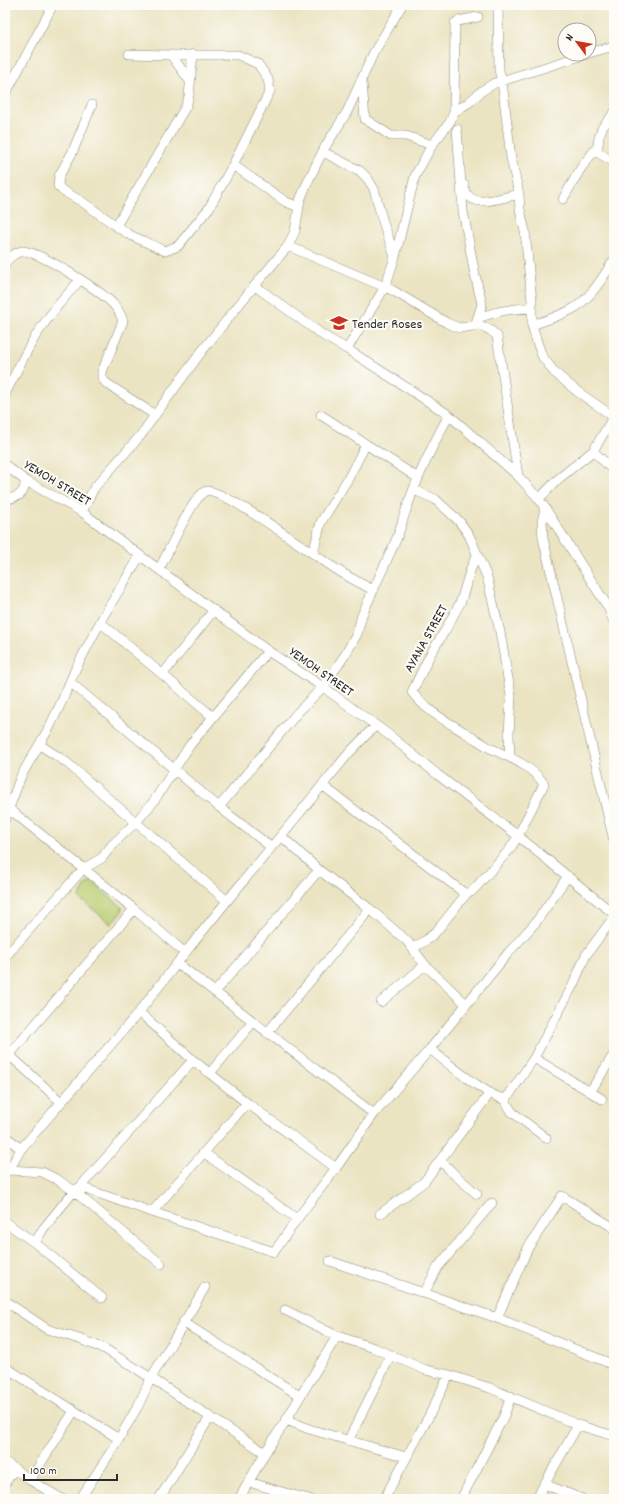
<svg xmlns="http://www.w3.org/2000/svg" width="619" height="1504" font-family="Dekko,sans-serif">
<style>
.green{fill:#bad074;stroke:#727e50}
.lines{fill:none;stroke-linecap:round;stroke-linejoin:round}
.minor-casing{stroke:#8b8877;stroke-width:10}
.minor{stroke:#fff;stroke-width:9}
.labels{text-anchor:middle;stroke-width:4;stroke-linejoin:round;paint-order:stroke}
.poi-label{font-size:14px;fill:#2b2b2b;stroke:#fdfcf7;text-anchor:start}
.street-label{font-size:14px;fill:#2b2b2b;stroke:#fdfcf7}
</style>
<rect width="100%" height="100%" fill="#fdfcf7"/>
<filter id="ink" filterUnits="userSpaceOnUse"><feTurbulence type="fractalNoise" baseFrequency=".025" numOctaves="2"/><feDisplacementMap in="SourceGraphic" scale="8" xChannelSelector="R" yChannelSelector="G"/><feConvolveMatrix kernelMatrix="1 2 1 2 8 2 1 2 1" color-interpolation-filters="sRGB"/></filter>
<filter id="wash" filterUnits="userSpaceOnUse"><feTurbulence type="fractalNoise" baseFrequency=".012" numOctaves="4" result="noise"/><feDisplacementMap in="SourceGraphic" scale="16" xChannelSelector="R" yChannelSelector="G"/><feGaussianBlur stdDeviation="0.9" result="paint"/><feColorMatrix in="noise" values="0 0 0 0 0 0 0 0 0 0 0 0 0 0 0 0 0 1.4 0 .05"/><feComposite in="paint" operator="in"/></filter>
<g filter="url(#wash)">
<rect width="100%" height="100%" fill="#ebe4c3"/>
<path class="green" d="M 91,881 L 122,907 L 122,912 L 111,924 L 79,898 L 87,883 L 89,884 Z"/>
</g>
<g filter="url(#ink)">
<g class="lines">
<g class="minor-casing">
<path id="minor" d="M 498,5 L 499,70 L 502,81 L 511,158 L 519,194 L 520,209 L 525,232 L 532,301 L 532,325 L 537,342 L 542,356 L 554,372 L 578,392 L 614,417
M 589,53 L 614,46
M 171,55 L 190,81
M 362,82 L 365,119 L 391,136 L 406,136 L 432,145
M 5,95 L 53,5
M 92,105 L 72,153 L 59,176 L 58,186 L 63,191 L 81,201 L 128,234 L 165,251 L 178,246 L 209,208 L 233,165 L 270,91 L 268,79 L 258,64 L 238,55 L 171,55 L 129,54
M 454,112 L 455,23 L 458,21 L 478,17
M 457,129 L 463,211 L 475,275 L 482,304 L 475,326
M 595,151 L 614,162
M 323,152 L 360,171 L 368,179 L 374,189 L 383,222 L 395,257
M 233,165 L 286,202 L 299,207
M 464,185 C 464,194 472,201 481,201 C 490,202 509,196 519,194
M 563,199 L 581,168 L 598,146 L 599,137 L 602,128 L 614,113
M 116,226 L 186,106 L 189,96 L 193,54
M 288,246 L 392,290 L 447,323 L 459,328 L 480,325 L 490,330 L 497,336 L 518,476
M 5,263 C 8,258 17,252 22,251 C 40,251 102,292 114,305 C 119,310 121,315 123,321 L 102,372 L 102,378 L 106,383 L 155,415
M 255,286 L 324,336 L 347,349 L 449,415 L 518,476 L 539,499 L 545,508 L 608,607 L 614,622
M 478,318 C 496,311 512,308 532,308
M 532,325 C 547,320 563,315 576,307 C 593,295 603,277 614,260
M 347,349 L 385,287 L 395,257 L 415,176 L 432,145 L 450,122 L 454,112 L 468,103 L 483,90 L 495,83 L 587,54
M 5,394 C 15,375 24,355 35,337 C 48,316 64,298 80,280
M 321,415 L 418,478
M 593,451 L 614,471
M 5,465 L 26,481 L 82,512 L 268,651 L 323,687 L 389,735 L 438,775 L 518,836 L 614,914
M 414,490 L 435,499 L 459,521 L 469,535 L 487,577 L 500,632 L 511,696 L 509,735 L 510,757
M 539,499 L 557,480 L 593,451 L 614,416
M 5,500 C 20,496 23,496 26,481
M 545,508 L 542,522 L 543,538 L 614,841
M 82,512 L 94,488 L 141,435 L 155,415 L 202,351 L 246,296 L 288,246 L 295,231 L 300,200 L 309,179 L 325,147 L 347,112 L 373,54 L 402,5
M 313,553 L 321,522 L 349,477 L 366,444
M 159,569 C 168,554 193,495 206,491 C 220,486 318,558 336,569 C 348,577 360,583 373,590
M 100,622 L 213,717
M 163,674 L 214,610
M 70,682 L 219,807 L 271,847
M 40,745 L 66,762 L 227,901
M 322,785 L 463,892 L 467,893
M 219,807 L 298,712 L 323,687 L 345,655 L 357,634 L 362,615 L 396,540 C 400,531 402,522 405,513 C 416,480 432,446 449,415
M 8,808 L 134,909 L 185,953
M 5,819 L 21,776 L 49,728 L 62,701 L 75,670 L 104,615 L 140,556
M 281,836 L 319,870 L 370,909 L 407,941 L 425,965 L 466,1004
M 413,948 L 425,941 L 435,933 L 467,893 L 471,892 L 477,886 L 510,849 L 518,836 L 544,784 C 532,766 509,757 490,748 C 481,743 473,737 464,732 C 446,721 425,710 412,692 L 430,655 L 446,629 L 461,601 L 470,571 L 477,554
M 5,957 L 83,869 L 102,858 L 112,845 L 136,822 L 154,801 L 190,745 L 268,651
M 177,963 L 374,1114
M 215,992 L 319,870
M 381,1002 L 425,965
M 139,1012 L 193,1060 L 247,1103 L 336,1168
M 267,1033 L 370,909
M 430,1049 C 446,1062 487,1096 504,1099 L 509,1095 L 534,1058 L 573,985 L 586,955 L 614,917
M 5,1051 L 61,1102
M 10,1054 L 134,909
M 534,1058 L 602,1099
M 210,1073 L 253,1022
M 590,1092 L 614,1054
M 504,1099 L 512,1112 L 546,1138
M 5,1136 L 21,1149
M 204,1153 L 297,1219
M 441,1161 L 456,1176 L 477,1194
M 9,1170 L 21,1149 L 139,1012 L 185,953 L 227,901 L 349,753 L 375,726
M 5,1173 L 9,1170 L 42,1172 L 58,1180 L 74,1191 L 80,1187 L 152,1212 L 274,1252 L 297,1219 L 336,1168 L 374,1114 L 430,1049 L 509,952 L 536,922 L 568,876
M 80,1187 L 193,1060
M 152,1212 L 247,1103
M 380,1214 L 424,1182 L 490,1093
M 5,1222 L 35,1243 L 102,1298
M 35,1243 L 43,1229 L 74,1191 L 161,1264
M 330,1261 L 497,1318 L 614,1365
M 424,1293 L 438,1267 L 492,1203
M 5,1301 L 47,1329 L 82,1340 L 105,1349 L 151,1378 L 265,1453
M 285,1310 L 337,1336
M 497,1318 L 528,1248 L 562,1196 L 614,1228
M 183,1322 L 300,1396
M 5,1367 L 119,1439
M 287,1420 L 309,1429 L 406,1457
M 348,1441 L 391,1355
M 5,1462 L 30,1480 L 62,1499
M 30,1480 L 74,1411
M 249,1482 L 282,1492 L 309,1499
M 5,1483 L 14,1469
M 544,1484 L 582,1499
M 80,1499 L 116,1444 L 138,1406 L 151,1378 L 205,1287
M 159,1499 L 210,1417
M 239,1499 L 265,1453 L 283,1425 L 337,1336 L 374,1348 L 426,1370 L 449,1375 L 490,1388 L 578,1425 L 614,1436
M 384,1499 L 429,1416 L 449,1375
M 461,1499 L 504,1416 L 511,1396
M 536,1499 L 578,1425"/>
</g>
<use href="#minor" class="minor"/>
</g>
</g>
<defs>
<g id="school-bare" transform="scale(1.38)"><path d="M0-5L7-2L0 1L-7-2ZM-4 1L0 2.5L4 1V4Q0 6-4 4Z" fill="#c8321e" stroke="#fdfcf7" stroke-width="2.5" paint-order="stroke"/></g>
</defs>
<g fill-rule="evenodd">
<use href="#school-bare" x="339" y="323"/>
</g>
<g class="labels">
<g class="poi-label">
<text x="352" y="328">Tender Roses</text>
</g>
<g class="street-label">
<text transform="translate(58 482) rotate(31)" y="5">YEMOH STREET</text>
<text transform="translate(425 638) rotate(-61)" y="5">AYANA STREET</text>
<text transform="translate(322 671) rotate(35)" y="5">YEMOH STREET</text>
</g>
</g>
<rect width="619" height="1504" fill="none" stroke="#fdfcf7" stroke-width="20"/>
<g transform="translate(577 42) rotate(302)"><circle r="19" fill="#fdfcf7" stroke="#a9a8a5"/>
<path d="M0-3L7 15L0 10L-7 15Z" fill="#c8321e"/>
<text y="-6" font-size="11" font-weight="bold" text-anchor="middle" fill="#2b2b2b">N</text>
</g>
<path d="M24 1474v6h93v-6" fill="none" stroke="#2b2b2b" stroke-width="2"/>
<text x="30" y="1474" font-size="12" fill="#2b2b2b" stroke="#fdfcf7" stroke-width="3" paint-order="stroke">100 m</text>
</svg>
